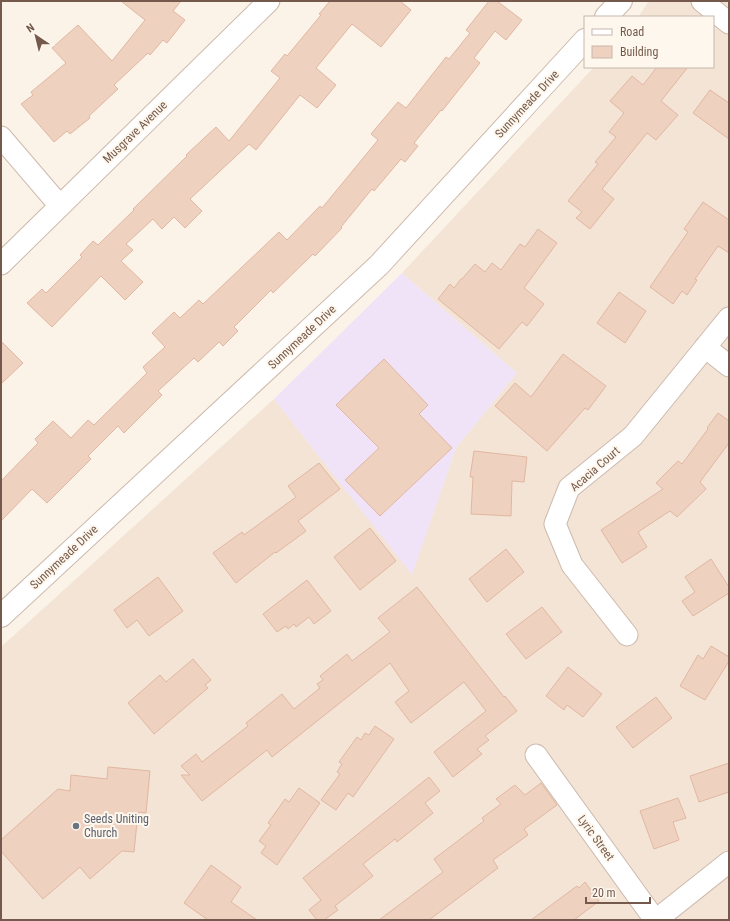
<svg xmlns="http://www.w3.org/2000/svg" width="730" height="921" font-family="'Roboto Condensed',sans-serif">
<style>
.residential{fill:#f3e4d6}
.education{fill:#f0e3f8}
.building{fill:#efd1c0;stroke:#e1b7a1}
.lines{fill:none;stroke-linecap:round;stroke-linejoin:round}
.minor-casing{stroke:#cdbaad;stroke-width:23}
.tertiary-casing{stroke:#cdbaad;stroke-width:24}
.minor{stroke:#fff;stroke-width:21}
.tertiary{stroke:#fff;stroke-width:22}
.worship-dot{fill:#6b7280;stroke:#fef7ed;stroke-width:1.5}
.labels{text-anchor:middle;stroke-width:4;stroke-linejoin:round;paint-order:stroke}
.street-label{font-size:12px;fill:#74594c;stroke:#fef7ed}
.worship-label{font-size:12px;fill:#5b616d;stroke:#fef7ed;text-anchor:start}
</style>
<rect width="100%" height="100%" fill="#fbf3e7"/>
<path class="residential" d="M 649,1 L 729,1 L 729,920 L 1,920 L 1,647 L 274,399 L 412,574 L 456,448 L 517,373 L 402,273 L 594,67 L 713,67 L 713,17 L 638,17 Z"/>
<path class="education" d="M 402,273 L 517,373 L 456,448 L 412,575 L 274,399 Z"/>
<path class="building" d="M 121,1 L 181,1 L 173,11 L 185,20 L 167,43 L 163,40 L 150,55 L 148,53 L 114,85 L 118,89 L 89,116 L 90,118 L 70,134 L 67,131 L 54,142 L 21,104 L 33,95 L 31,92 L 66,63 L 52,48 L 78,25 L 112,61 L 145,20 Z
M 330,1 L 400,1 L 411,10 L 381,47 L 352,24 L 316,68 L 336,85 L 317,108 L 300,95 L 256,150 L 249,144 L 190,199 L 202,211 L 185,228 L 174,217 L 162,229 L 153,219 L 126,244 L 133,250 L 121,261 L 143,282 L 125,300 L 101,276 L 52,327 L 27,303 L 42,289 L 46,293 L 82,257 L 80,255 L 93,241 L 98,245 L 134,210 L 133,209 L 187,156 L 186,155 L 216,127 L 229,141 L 280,78 L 271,71 L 285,54 L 287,56 L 321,15 L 319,14 Z
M 489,1 L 497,1 L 522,20 L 506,40 L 495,31 L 474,58 L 480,63 L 442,111 L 441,110 L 414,143 L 418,146 L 405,162 L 401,159 L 374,191 L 372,189 L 341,227 L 342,228 L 315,256 L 313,254 L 273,293 L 271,290 L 234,327 L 238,331 L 223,346 L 219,342 L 198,362 L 194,358 L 158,391 L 162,395 L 124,433 L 118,426 L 88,456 L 91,459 L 47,503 L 32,489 L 1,521 L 1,481 L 38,443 L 35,439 L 53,421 L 71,438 L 88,420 L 94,425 L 147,373 L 143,367 L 165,347 L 152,333 L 174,312 L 180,318 L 199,300 L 203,304 L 279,232 L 287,240 L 320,206 L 322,208 L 378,140 L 371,134 L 398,102 L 406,108 L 446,57 L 449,59 L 470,33 L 466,30 Z
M 657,67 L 688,67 L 661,101 L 678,115 L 656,140 L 647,133 L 602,189 L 614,199 L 590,229 L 576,218 L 582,212 L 568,201 L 598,164 L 595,162 L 616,137 L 609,132 L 624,113 L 610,101 L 632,76 L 643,85 Z
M 710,90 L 729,103 L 729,139 L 693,113 Z
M 703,202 L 729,220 L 729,253 L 718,246 L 695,279 L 697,280 L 687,295 L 682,291 L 673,304 L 650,287 L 688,232 L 684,229 Z
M 538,229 L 557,243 L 524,288 L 544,304 L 527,326 L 522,322 L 499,349 L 438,299 L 450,284 L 454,288 L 461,279 L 462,279 L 475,264 L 485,272 L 492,263 L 501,270 L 520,244 L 525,247 Z
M 619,292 L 646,311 L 625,343 L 597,323 Z
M 1,341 L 23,363 L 1,384 Z
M 563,354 L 606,386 L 588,410 L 585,408 L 547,451 L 495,406 L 515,383 L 531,397 Z
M 384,359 L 428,405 L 419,414 L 452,448 L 380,516 L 345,480 L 379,448 L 336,405 Z
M 718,413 L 729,421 L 729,443 L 700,482 L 706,489 L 677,517 L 670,511 L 638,532 L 647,547 L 622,563 L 601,530 L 663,489 L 656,483 L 678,461 L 682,464 L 708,429 L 707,428 Z
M 474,451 L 527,457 L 524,482 L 512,481 L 511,516 L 471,514 L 473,477 L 470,477 Z
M 319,463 L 340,489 L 298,521 L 306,531 L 276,553 L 275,552 L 236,583 L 213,553 L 242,532 L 244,535 L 296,497 L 288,486 Z
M 370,528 L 396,561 L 360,590 L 334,557 Z
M 506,549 L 524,572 L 487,602 L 469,579 Z
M 711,559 L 729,587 L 729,593 L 693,616 L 682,601 L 695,592 L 685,577 Z
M 158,577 L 183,611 L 149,636 L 137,620 L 127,628 L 114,610 Z
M 307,580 L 331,611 L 314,624 L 309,617 L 296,627 L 294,624 L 288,629 L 286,626 L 277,632 L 263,614 Z
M 417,587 L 504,697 L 505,696 L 517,711 L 485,736 L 489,740 L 477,749 L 482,754 L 453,777 L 434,752 L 486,711 L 464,682 L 411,723 L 395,702 L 409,691 L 390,663 L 272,757 L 267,750 L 202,801 L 181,775 L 190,775 L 181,766 L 196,754 L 202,762 L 248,726 L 246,723 L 282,694 L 294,709 L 320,688 L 317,684 L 323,680 L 320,676 L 347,654 L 352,661 L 390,632 L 378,618 Z
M 542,607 L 562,632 L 526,659 L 506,634 Z
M 711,646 L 729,657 L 729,661 L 705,700 L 680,686 L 698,655 L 703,659 Z
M 193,659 L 211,680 L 205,685 L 208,688 L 154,734 L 128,703 L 160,675 L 166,682 Z
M 568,667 L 602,694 L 583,717 L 567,705 L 564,710 L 546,696 Z
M 656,697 L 672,718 L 633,748 L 616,727 Z
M 375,726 L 394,739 L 353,797 L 348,793 L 336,810 L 321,800 L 340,774 L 337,772 L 342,764 L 339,762 L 357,737 L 361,740 L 365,733 L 369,735 Z
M 729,763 L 729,792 L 699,802 L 690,776 Z
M 108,767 L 150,771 L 146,813 L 138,812 L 134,852 L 122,851 L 90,879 L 80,867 L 43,899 L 1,851 L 1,840 L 58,789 L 70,791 L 71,775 L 107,779 Z
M 429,777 L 440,791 L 425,803 L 433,813 L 397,842 L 395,839 L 363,864 L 373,876 L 335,906 L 338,910 L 324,920 L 317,920 L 309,910 L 321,900 L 303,878 Z
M 541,783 L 557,805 L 524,829 L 528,835 L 493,860 L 498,868 L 429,920 L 379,920 L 443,872 L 434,859 L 484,821 L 482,818 L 501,804 L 496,799 L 515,785 L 525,795 Z
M 299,788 L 320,803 L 277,865 L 261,853 L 266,846 L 259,841 L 271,825 L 268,823 L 285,799 L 289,802 Z
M 678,798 L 686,818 L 673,822 L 679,840 L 654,849 L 640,811 Z
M 211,865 L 241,887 L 231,902 L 257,920 L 208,920 L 184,903 Z
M 585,882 L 599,901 L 574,920 L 531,920 L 577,886 L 579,888 Z"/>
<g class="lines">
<g class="minor-casing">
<path id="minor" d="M 702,1 L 729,23
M 1,137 L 60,206
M 1,264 L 269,1
M 705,347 L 729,366
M 627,635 L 572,565 L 555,524 L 569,488 L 633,436 L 729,318
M 536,755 L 655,920
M 656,920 L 729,862"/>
</g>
<g class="tertiary-casing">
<path id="tertiary" d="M 606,17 L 621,1
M 1,616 L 379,265 L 585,40"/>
</g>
<use href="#minor" class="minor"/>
<use href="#tertiary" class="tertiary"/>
</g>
<circle class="worship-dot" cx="76" cy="826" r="4"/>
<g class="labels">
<g class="street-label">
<text transform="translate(527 104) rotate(-47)" y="4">Sunnymeade Drive</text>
<text transform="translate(135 132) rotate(-44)" y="4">Musgrave Avenue</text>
<text transform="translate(302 337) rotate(-43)" y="4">Sunnymeade Drive</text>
<text transform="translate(595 469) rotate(-41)" y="4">Acacia Court</text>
<text transform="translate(64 557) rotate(-43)" y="4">Sunnymeade Drive</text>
<text transform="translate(596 838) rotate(54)" y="4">Lyric Street</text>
</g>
<g class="worship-label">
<text x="84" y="823">Seeds Uniting<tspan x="84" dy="14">Church</tspan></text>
</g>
</g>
<rect width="730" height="921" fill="none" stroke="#74594c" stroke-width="4"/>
<rect x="584" y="16" width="130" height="52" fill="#fef7ed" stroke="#c7b8ad"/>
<rect x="592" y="29" width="20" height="6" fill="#ffffff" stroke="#c7b8ad"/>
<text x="620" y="36" font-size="12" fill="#74594c">Road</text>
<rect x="592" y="46" width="20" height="12" fill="#efd1c0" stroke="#c7b8ad"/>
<text x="620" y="56" font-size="12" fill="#74594c">Building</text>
<g transform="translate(36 36) rotate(325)" stroke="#fef7ed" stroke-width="3" paint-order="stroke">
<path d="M0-3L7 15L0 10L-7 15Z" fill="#74594c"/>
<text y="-6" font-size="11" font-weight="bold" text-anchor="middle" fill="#74594c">N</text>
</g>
<path d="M586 897v6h64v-6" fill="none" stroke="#74594c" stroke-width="2"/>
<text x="592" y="897" font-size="12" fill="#74594c" stroke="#fef7ed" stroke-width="3" paint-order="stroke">20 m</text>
</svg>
